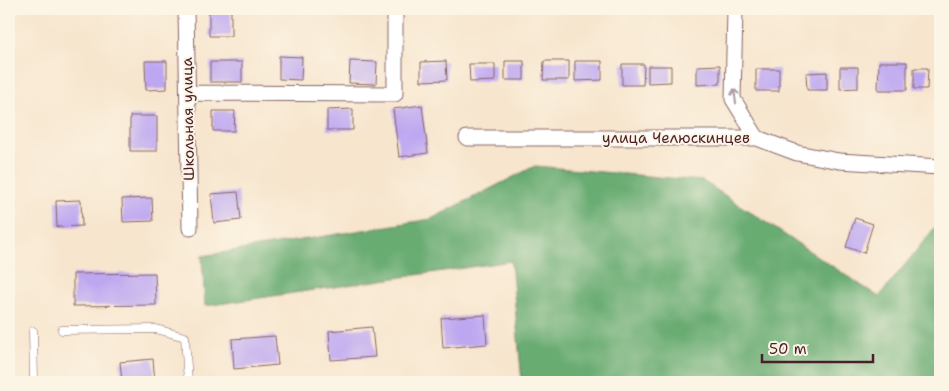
<svg xmlns="http://www.w3.org/2000/svg" width="949" height="391" font-family="'Shantell Sans',sans-serif">
<style>
.forest{fill:#69ac72;stroke:#5a664e}
.building{fill:#bea7f1}
.lines{fill:none;stroke-linecap:round;stroke-linejoin:round}
.service-casing{stroke:#876464;stroke-width:9}
.minor-casing{stroke:#876464;stroke-width:17}
.service{stroke:#fff;stroke-width:8}
.minor{stroke:#fff;stroke-width:15}
.oneway{stroke:#ae9aa0}
.labels{text-anchor:middle;stroke-width:4;stroke-linejoin:round;paint-order:stroke}
.street-label{font-size:15px;fill:#4a1f2b;stroke:#fcf5e5}
</style>
<rect width="100%" height="100%" fill="#fcf5e5"/>
<filter id="ink" filterUnits="userSpaceOnUse"><feTurbulence type="fractalNoise" baseFrequency=".02" numOctaves="2"/><feDisplacementMap in="SourceGraphic" scale="10" xChannelSelector="R" yChannelSelector="G"/><feConvolveMatrix kernelMatrix="1 2 1 2 8 2 1 2 1" color-interpolation-filters="sRGB"/></filter>
<filter id="wash" filterUnits="userSpaceOnUse"><feTurbulence type="fractalNoise" baseFrequency=".0096" numOctaves="4" result="noise"/><feDisplacementMap in="SourceGraphic" scale="20" xChannelSelector="R" yChannelSelector="G"/><feGaussianBlur stdDeviation="1.12" result="paint"/><feColorMatrix in="noise" values="0 0 0 0 0 0 0 0 0 0 0 0 0 0 0 0 0 1.4 0 .05"/><feComposite in="paint" operator="in"/></filter>
<g filter="url(#wash)">
<rect width="100%" height="100%" fill="#f7e5cd"/>
<path class="forest" d="M 535,166 L 703,181 L 879,297 L 940,221 L 940,382 L 522,382 L 511,261 L 205,306 L 202,256 L 431,219 Z"/>
<g id="blocks">
<path class="building" d="M 209,9 L 231,9 L 231,36 L 209,36 Z
M 699,9 L 722,9 L 722,12 L 699,11 Z
M 758,9 L 778,9 L 778,12 L 758,12 Z
M 279,56 L 302,57 L 301,80 L 279,79 Z
M 145,61 L 167,61 L 167,89 L 146,90 Z
M 350,61 L 377,62 L 376,84 L 349,83 Z
M 446,61 L 447,80 L 421,81 L 421,62 Z
M 505,61 L 524,61 L 524,80 L 505,80 Z
M 544,61 L 569,61 L 569,80 L 543,80 Z
M 575,61 L 602,61 L 602,80 L 575,81 Z
M 210,62 L 242,62 L 242,82 L 210,82 Z
M 879,62 L 907,62 L 907,90 L 878,90 Z
M 469,64 L 495,64 L 495,81 L 470,82 Z
M 622,64 L 644,64 L 643,85 L 622,85 Z
M 720,65 L 720,84 L 697,85 L 697,66 Z
M 648,66 L 671,66 L 671,82 L 648,83 Z
M 840,67 L 858,67 L 858,88 L 840,89 Z
M 914,68 L 928,68 L 927,89 L 914,89 Z
M 756,69 L 779,69 L 779,91 L 756,91 Z
M 827,72 L 827,90 L 807,90 L 806,73 Z
M 422,105 L 428,153 L 399,157 L 393,109 Z
M 353,109 L 353,130 L 327,130 L 327,110 Z
M 213,111 L 235,111 L 234,131 L 213,131 Z
M 130,116 L 157,116 L 157,151 L 130,151 Z
M 238,192 L 241,220 L 214,223 L 211,194 Z
M 152,198 L 153,221 L 123,222 L 122,199 Z
M 81,200 L 82,226 L 57,227 L 56,201 Z
M 855,218 L 873,224 L 864,253 L 846,247 Z
M 155,273 L 156,305 L 73,306 L 73,274 Z
M 485,315 L 487,344 L 443,348 L 441,318 Z
M 372,327 L 375,357 L 331,360 L 329,331 Z
M 275,336 L 278,365 L 234,369 L 232,339 Z
M 153,359 L 155,382 L 122,382 L 120,362 Z"/>
</g>
</g>
<g filter="url(#ink)">
<use href="#blocks" fill-opacity="0" stroke="#876464" stroke-width="1"/>
<g class="lines">
<g class="service-casing">
<path id="service" d="M 62,330 L 156,329 L 185,337 L 188,382
M 33,331 L 34,382"/>
</g>
<g class="minor-casing">
<path id="minor" d="M 186,9 L 190,228
M 735,9 L 733,99 L 757,138
M 188,93 L 395,94 L 395,9
M 467,138 L 757,138 L 797,153 L 839,161 L 940,167"/>
</g>
<use href="#service" class="service"/>
<use href="#minor" class="minor"/>
</g>
<defs><path id="oneway-shaft" d="M-6 0H5M1.5-3L5.5 0L1.5 3" fill="none" stroke-width="1.6" stroke-linecap="round" stroke-linejoin="round" transform="scale(1.25)"/></defs>
<use class="oneway" href="#oneway-shaft" transform="translate(735 96) rotate(-98)"/>
</g>
<g class="labels">
<g class="street-label">
<text transform="translate(188 119) rotate(-91)" y="5">Школьная улица</text>
<text x="676" y="143">улица Челюскинцев</text>
</g>
</g>
<rect width="949" height="391" fill="none" stroke="#fcf5e5" stroke-width="30"/>
<path d="M762 354v8h111v-8" fill="none" stroke="#4a1f2b" stroke-width="2.5"/>
<text x="769" y="354" font-size="15" fill="#4a1f2b" stroke="#fcf5e5" stroke-width="4" paint-order="stroke">50 m</text>
</svg>
